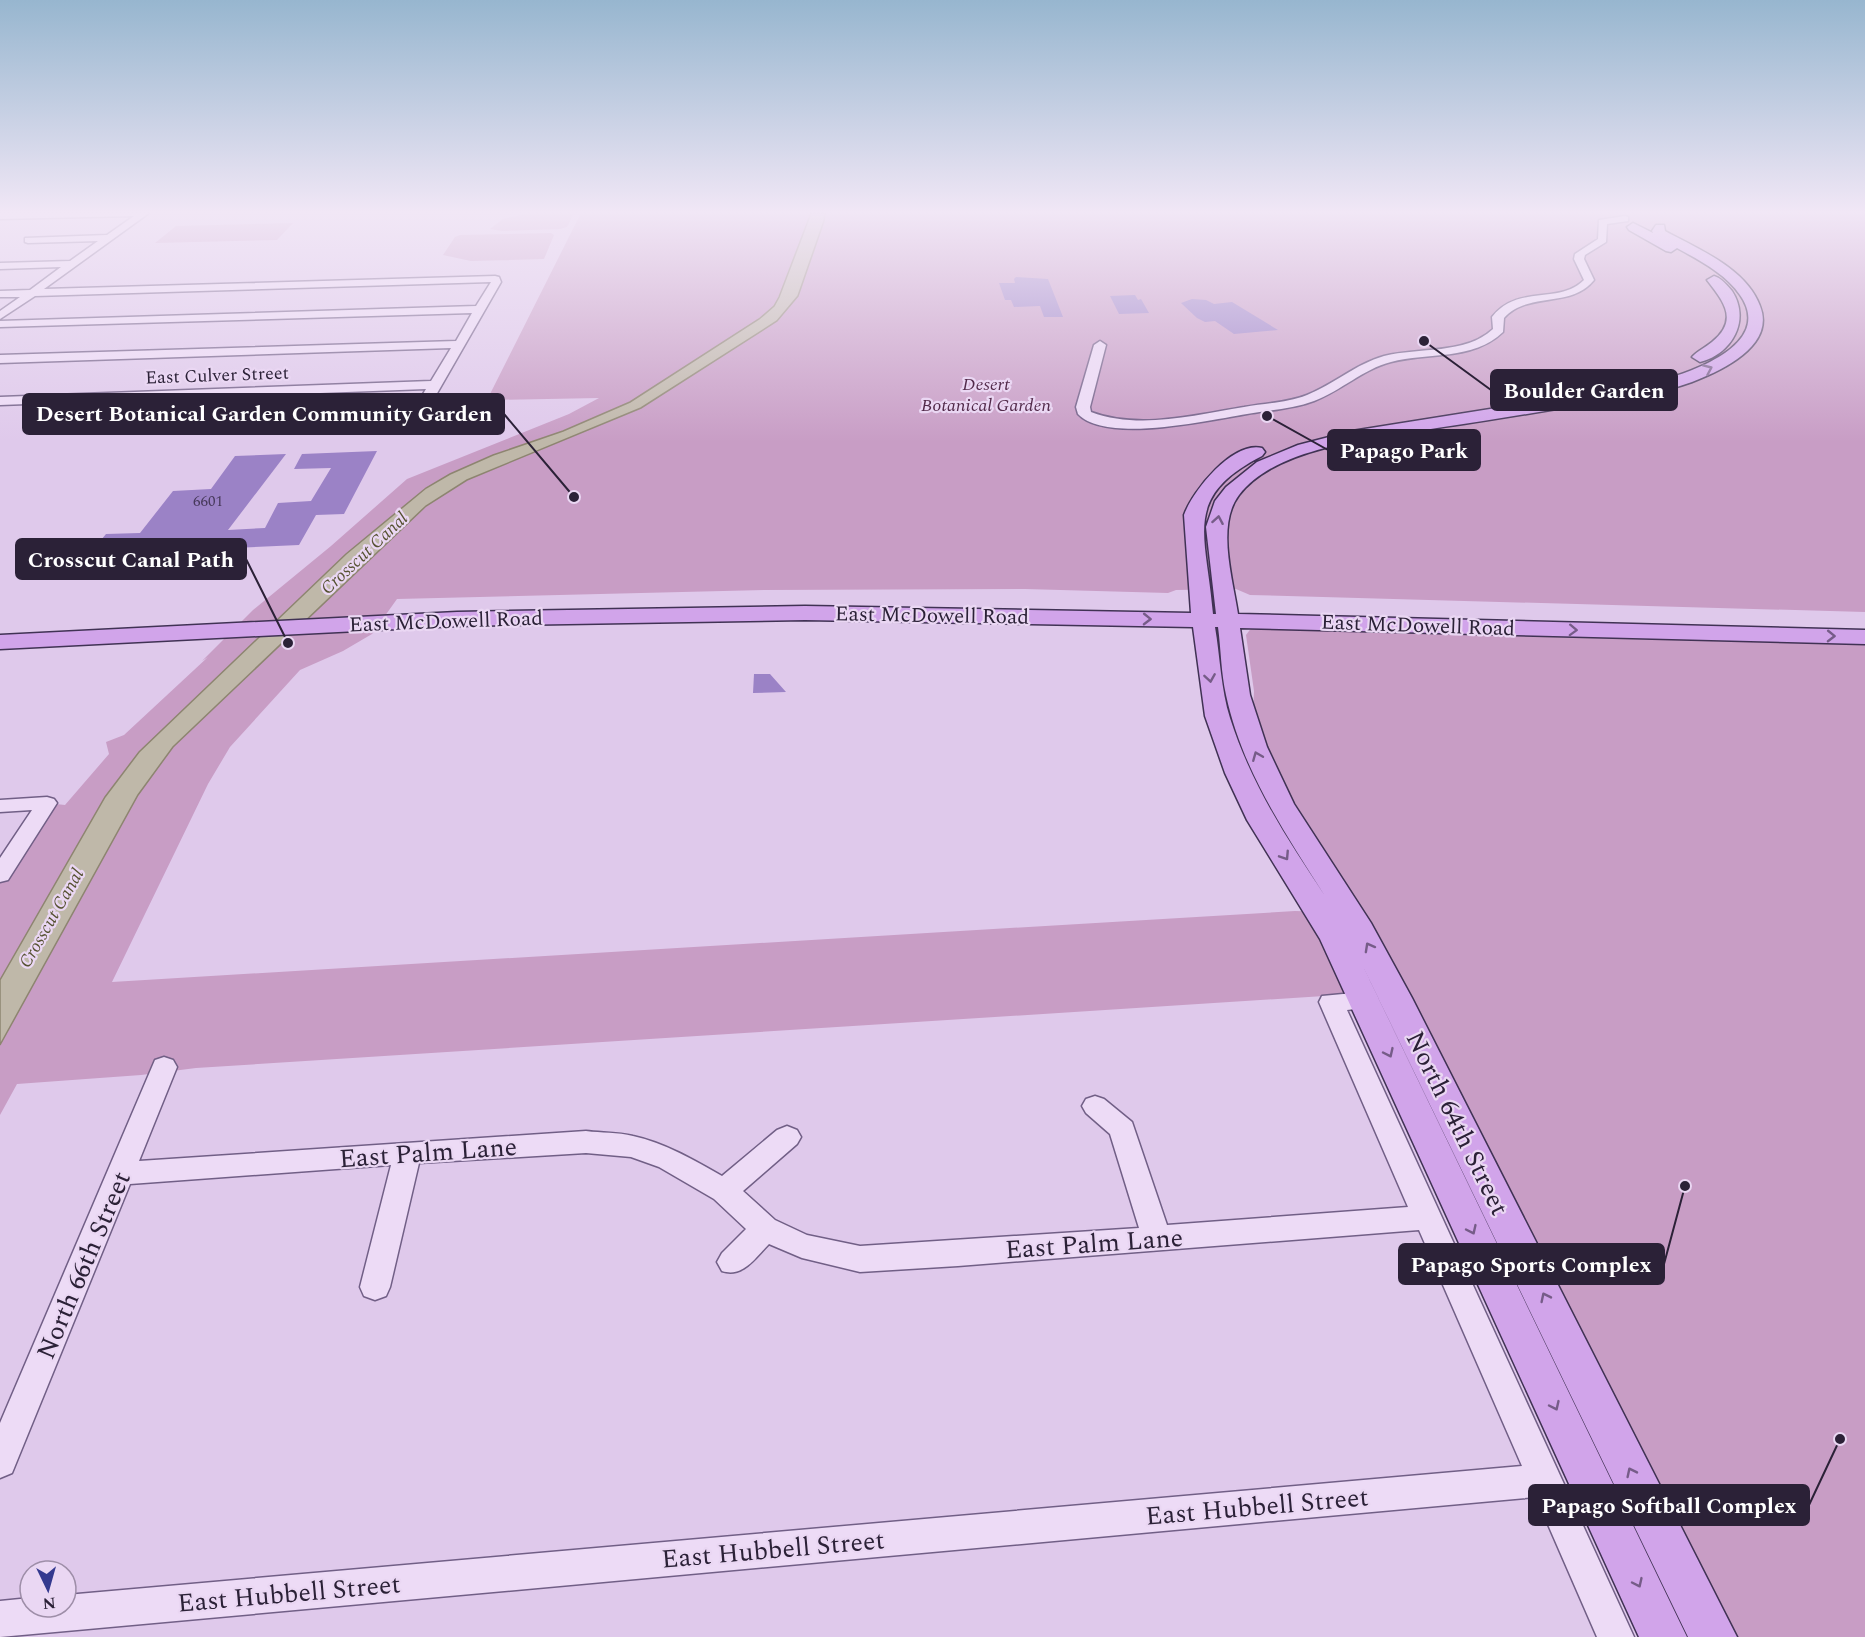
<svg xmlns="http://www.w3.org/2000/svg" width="1865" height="1637" font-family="Spectral,serif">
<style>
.green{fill:#c89dc5}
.water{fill:#bfb8a9;stroke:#8d8570;stroke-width:1.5}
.building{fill:#9b82c6}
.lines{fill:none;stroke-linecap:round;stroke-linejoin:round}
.minor-casing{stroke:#715f86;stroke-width:3}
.major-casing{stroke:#403254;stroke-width:3}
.minor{fill:#eddbf6;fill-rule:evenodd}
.major{fill:#d1a4ea;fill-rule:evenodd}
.oneway{stroke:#765c88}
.labels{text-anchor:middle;stroke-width:4.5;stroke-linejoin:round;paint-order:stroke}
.far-number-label{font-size:15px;fill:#47395b}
.far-street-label{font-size:18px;fill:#2b2137;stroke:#ead7f3}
.far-park-label{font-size:18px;font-style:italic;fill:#522a4a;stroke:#ead7f3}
.far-water-label{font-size:18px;font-style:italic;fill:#565232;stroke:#ead7f3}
.street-label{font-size:21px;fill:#2b2137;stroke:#ead7f3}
.near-street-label{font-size:26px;fill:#2b2137;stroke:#ead7f3}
.leader{fill:none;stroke:#2b2137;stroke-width:2}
.callout-dot{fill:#2b2137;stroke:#ead7f3;stroke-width:2}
.callout{fill:#2b2137;stroke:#2b2137;stroke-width:2}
.callout-label{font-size:22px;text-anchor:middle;font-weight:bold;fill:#fff}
</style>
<rect width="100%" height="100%" fill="#dfc9eb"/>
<path class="green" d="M 529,213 L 574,213 L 567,227 L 560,229 L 502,231 L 490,229 L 503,219 Z
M 581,213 L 1865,213 L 1865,612 L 1250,595 L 1236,589 L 1176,590 L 1168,593 L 1025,589 L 764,590 L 397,599 L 372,634 L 343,651 L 300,670 L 230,747 L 208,784 L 112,982 L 1295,911 L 1363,913 L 1303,823 L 1268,759 L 1253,713 L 1254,691 L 1246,635 L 1252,627 L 1865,644 L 1865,1637 L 1732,1637 L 1405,987 L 1324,996 L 196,1068 L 141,1075 L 17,1084 L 0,1115 L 0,875 L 47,803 L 65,805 L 109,754 L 106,742 L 124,735 L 208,657 L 202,661 L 253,610 L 331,546 L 407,479 L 569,414 L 599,398 L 487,400 Z
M 293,223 L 277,240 L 155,243 L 176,226 Z
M 551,233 L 554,235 L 544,259 L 471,261 L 443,255 L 455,237 L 460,235 Z"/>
<path class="water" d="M 811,213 L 825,213 L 824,221 L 798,296 L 777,321 L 641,408 L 467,480 L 426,506 L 173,747 L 138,795 L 0,1045 L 0,980 L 105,797 L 139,752 L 346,554 L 426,488 L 450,474 L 493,455 L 563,431 L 630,402 L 759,319 L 774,306 L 779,297 Z"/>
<path class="building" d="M 1016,277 L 1048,279 L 1063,317 L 1044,317 L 1040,306 L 1014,307 L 1011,300 L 1005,300 L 999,283 L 1015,283 L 1014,279 Z
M 1135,295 L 1138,300 L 1141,299 L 1149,313 L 1119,314 L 1110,296 Z
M 1192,299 L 1206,300 L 1214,304 L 1232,302 L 1278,330 L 1234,334 L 1215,321 L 1205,322 L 1197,318 L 1181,303 Z
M 377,451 L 344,514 L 316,515 L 299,545 L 147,552 L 149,550 L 92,551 L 106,534 L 140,533 L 173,491 L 211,489 L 235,456 L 286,454 L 228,530 L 265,528 L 278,503 L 311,501 L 331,468 L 294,469 L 302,454 Z
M 754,674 L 770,674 L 786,692 L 753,693 Z"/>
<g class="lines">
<g class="minor-casing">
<path id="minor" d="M 0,213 L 149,213 L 44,289 L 495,276 L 499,277 L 501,282 L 428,409 L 421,413 L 414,409 L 426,389 L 0,405 L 0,397 L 431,381 L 451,348 L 0,363 L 0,355 L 456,341 L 472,313 L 0,327 L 0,321 L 476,306 L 491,282 L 35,296 L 0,319 L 0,311 L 20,297 L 0,297 L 0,291 L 30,290 L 61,267 L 0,269 L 0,263 L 70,261 L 98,241 L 28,243 L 25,242 L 25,238 L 107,235 L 134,216 L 0,219 Z
M 1625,216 L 1628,217 L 1628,221 L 1607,224 L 1606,242 L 1585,255 L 1584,259 L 1594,280 C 1571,309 1528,291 1504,318 L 1503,332 C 1473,361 1428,352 1391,362 C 1363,369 1341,391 1314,401 C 1293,409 1270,410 1247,414 C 1210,420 1106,444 1078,414 L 1076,407 L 1094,345 L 1100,341 L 1106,345 L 1090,407 L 1091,412 C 1139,430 1195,415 1244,407 C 1265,403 1287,403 1307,395 C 1334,384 1356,364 1384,356 C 1419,347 1465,355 1493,329 L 1492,317 C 1518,284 1559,305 1584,280 L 1574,259 L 1575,254 L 1598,239 L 1599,220 Z
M 47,797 L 54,799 L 57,803 L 8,880 L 0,882 L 0,858 L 32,810 L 0,812 L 0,800 Z
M 1364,992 L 1373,995 L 1376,1001 L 1373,1007 L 1347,1010 L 1634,1637 L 1597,1637 L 1536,1497 L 0,1637 L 0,1601 L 30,1598 L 30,1607 L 66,1607 L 66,1595 L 1522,1466 L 1419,1230 L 958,1266 L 860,1272 L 802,1258 L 769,1244 C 755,1258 743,1278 722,1271 L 717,1262 L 722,1253 L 746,1229 L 714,1199 L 659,1167 L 631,1157 L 586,1153 L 419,1163 L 390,1287 L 386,1296 L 375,1300 L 364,1296 L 360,1287 L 391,1165 L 130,1184 L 12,1473 L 0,1478 L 0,1423 L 155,1060 L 164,1057 L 173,1060 L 177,1067 L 139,1161 L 586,1131 C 601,1133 618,1132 633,1136 C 665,1143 694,1160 722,1176 L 777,1130 L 787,1126 L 797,1130 L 801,1137 L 797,1144 L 743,1191 L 775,1220 L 807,1235 L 860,1246 L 1139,1228 L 1110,1134 L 1086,1113 L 1082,1106 L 1086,1099 L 1095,1096 L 1104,1099 L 1132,1122 L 1167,1225 L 1408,1207 L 1319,1002 L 1322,996 Z"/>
</g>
<g class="major-casing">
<path id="major" d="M 1633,223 L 1653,233 L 1652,231 L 1656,225 L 1664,225 L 1665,231 C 1698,249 1746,268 1760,306 C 1776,346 1721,371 1692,382 C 1656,395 1618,399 1581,405 C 1533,413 1485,421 1437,428 C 1400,434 1361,438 1325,448 C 1294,456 1259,469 1239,495 C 1216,525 1233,580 1238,614 L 1865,630 L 1865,644 L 1240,628 L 1250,695 L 1267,747 L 1294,804 L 1371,923 L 1412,998 L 1737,1637 L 1688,1637 L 1356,952 L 1687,1637 L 1639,1637 L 1320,939 L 1247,820 L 1225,773 L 1205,716 L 1193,627 L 805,620 L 457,626 L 0,649 L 0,635 L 457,612 L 805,606 L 1191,613 L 1184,515 C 1193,490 1233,441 1262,448 L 1265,452 L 1262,456 C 1184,496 1205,531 1212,605 L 1213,614 L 1216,614 L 1206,527 L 1215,501 L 1226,487 L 1257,462 L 1298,445 L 1352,431 L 1652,383 C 1686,374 1776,346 1740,295 C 1726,274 1699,260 1677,248 L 1671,252 L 1666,251 L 1629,230 L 1627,227 ZM 1215,627 L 1218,627 C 1221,650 1221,673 1226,695 C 1242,770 1285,833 1325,896 C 1287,839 1251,784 1230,718 C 1221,690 1220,656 1215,627 Z
M 1714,276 C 1721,278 1727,285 1732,291 C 1751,320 1732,354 1700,362 L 1692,357 C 1697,351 1705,348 1712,342 C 1739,320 1724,302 1707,280 Z"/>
</g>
<use href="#minor" class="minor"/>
<use href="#major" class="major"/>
</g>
<defs><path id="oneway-chevron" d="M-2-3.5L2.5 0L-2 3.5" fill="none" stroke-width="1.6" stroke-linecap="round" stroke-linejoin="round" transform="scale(1.5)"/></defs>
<g class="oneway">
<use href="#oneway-chevron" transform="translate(1708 369) rotate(-24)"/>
<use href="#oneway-chevron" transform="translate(1218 520) rotate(-80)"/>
<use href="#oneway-chevron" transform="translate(1147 619) rotate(1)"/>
<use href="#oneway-chevron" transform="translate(1573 630) rotate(2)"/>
<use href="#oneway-chevron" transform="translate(1831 636) rotate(1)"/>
<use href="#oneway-chevron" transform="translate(1210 678) rotate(81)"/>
<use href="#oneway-chevron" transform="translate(1257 756) rotate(-112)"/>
<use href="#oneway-chevron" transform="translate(1285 856) rotate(57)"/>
<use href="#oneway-chevron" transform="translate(1369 947) rotate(-119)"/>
<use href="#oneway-chevron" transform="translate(1389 1053) rotate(65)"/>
<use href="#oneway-chevron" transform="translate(1472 1230) rotate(65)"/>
<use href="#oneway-chevron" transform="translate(1545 1297) rotate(-116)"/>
<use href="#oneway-chevron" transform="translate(1555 1406) rotate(65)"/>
<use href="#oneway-chevron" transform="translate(1631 1472) rotate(-116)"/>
<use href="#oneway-chevron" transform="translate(1638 1583) rotate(65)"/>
</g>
<linearGradient id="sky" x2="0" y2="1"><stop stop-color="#97b6cf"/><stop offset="0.48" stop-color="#f1e7f6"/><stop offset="1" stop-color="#f1e7f6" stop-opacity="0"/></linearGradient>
<rect width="1865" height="442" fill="url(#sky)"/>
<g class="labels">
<g class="far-number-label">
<text x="208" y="506">6601</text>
</g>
<g class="far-street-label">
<text transform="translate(217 375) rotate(-2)" y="6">East Culver Street</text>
</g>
<g class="far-park-label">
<text x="986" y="390">Desert<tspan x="986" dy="21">Botanical Garden</tspan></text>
</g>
<g class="far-water-label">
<text transform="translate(364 553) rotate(-43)" y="6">Crosscut Canal</text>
<text transform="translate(51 918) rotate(-60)" y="6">Crosscut Canal</text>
</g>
<g class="street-label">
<text transform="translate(932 615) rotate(1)" y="7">East McDowell Road</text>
<text transform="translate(446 621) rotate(-2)" y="7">East McDowell Road</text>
<text transform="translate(1418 625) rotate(2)" y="7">East McDowell Road</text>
</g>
<g class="near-street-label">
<text transform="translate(1458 1123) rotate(64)" y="9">North 64th Street</text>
<text transform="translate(428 1152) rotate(-4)" y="9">East Palm Lane</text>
<text transform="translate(1094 1243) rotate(-4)" y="9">East Palm Lane</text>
<text transform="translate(83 1265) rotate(-67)" y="9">North 66th Street</text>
<text transform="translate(1257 1506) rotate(-5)" y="9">East Hubbell Street</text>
<text transform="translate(773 1549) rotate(-5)" y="9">East Hubbell Street</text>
<text transform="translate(289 1593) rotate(-5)" y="9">East Hubbell Street</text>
</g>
</g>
<path class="leader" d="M1424 341L1491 390M574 497L504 414M1267 416L1328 450M288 643L246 559M1685 1186L1664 1264M1840 1439L1809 1505"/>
<g class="callout-dot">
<circle cx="1424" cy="341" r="6"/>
<circle cx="574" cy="497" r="6"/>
<circle cx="1267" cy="416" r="6"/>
<circle cx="288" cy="643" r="6"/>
<circle cx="1685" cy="1186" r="6"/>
<circle cx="1840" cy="1439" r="6"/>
</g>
<g class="callout">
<rect x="1491" y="370" width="186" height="40" rx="6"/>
<rect x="23" y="394" width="481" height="40" rx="6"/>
<rect x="1328" y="430" width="152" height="40" rx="6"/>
<rect x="16" y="539" width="230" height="40" rx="6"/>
<rect x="1399" y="1244" width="265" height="40" rx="6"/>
<rect x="1529" y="1485" width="280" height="40" rx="6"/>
</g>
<g class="callout-label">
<text x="1584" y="398">Boulder Garden</text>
<text x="264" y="421">Desert Botanical Garden Community Garden</text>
<text x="1404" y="458">Papago Park</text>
<text x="131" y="567">Crosscut Canal Path</text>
<text x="1531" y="1272">Papago Sports Complex</text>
<text x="1669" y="1513">Papago Softball Complex</text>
</g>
<g transform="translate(48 1589) rotate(175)"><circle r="28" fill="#ead7f3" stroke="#9e8ea8" stroke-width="1.5"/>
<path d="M0-4.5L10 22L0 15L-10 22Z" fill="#34398f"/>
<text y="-9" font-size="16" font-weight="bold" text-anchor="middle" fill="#2b2137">N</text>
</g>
</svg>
